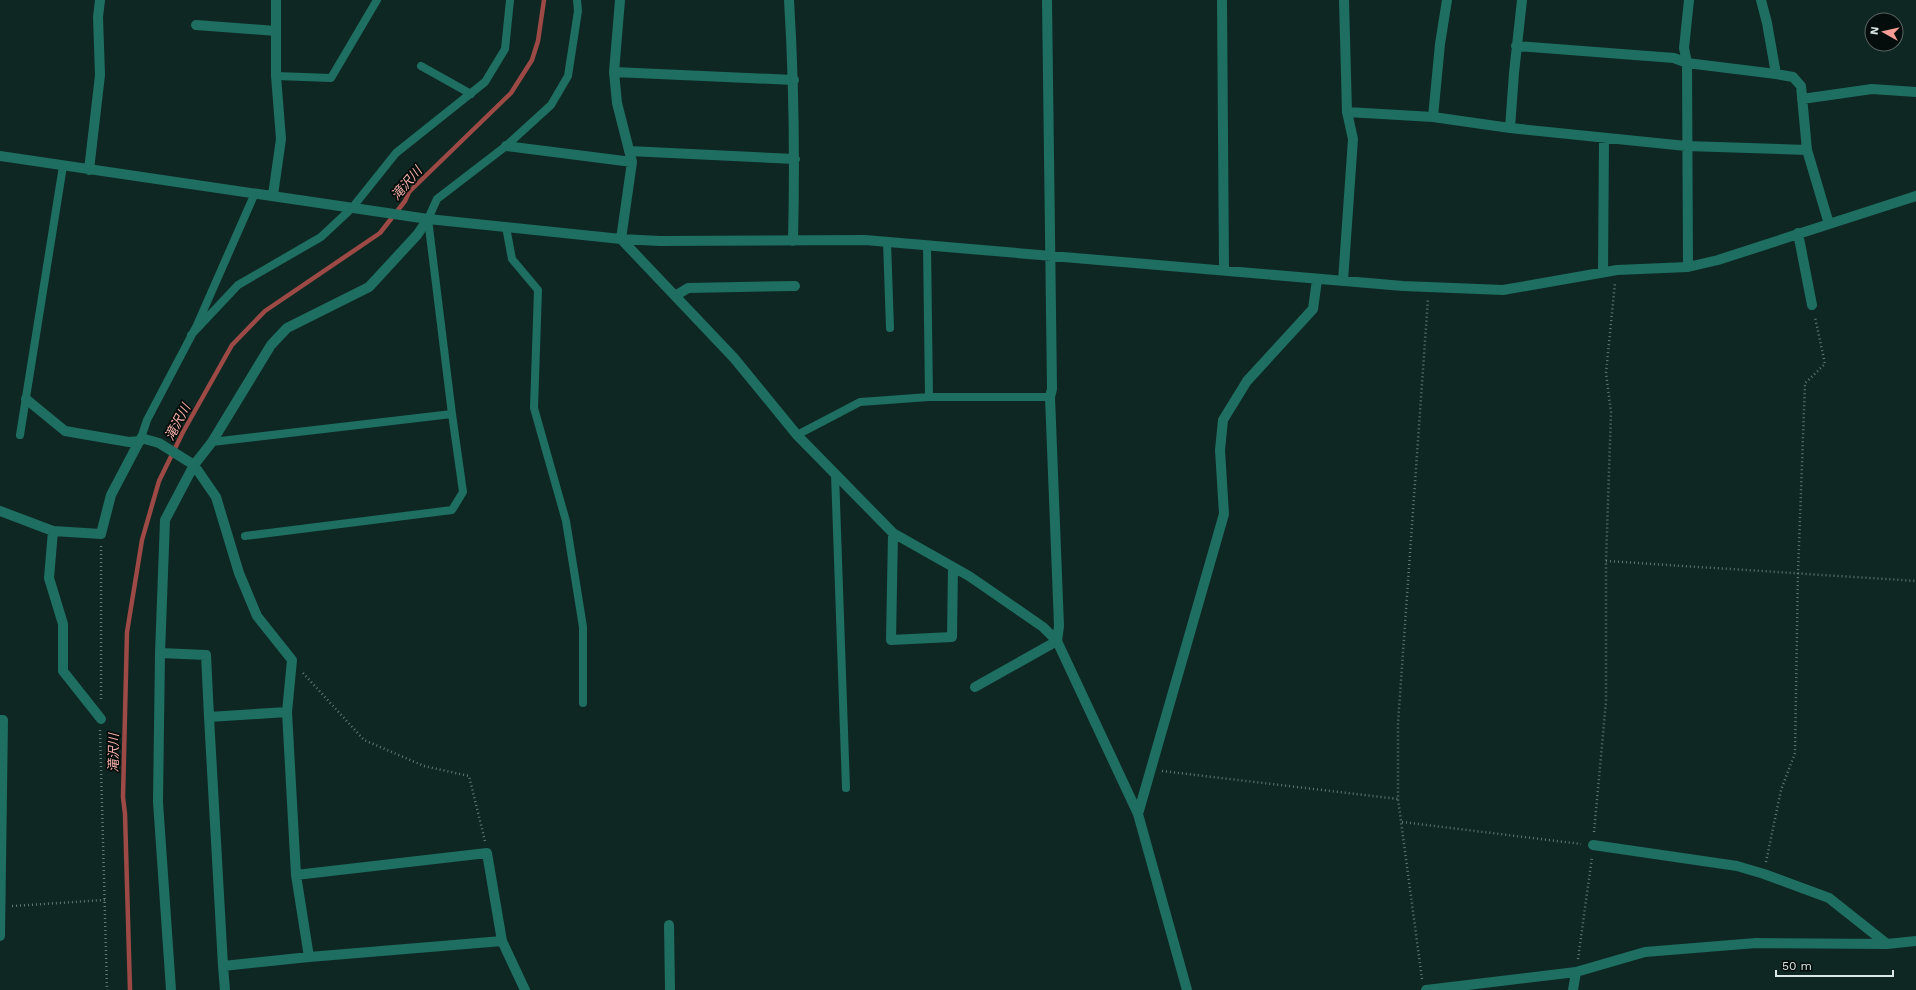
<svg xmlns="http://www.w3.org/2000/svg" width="1916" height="990" font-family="'Work Sans','Noto Sans JP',sans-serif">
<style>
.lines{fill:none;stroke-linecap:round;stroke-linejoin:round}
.stream{stroke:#9d4945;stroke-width:4.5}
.path{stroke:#647874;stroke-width:2.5;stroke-dasharray:1 3;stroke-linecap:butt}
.service{stroke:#1e6e61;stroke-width:8}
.minor{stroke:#1e6e61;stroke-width:10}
.labels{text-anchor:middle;stroke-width:3.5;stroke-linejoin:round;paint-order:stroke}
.water-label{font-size:13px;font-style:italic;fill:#f9b0aa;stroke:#040d0b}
</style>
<rect width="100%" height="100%" fill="#0e2722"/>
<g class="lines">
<path class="stream" d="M 130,990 L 125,814 L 123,797 L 127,632 L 142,540 L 159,481 L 183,432 L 232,345 L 265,311 L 380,233 L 405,201 L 409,192 L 511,93 L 532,60 L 538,41 L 544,0"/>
<path class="path" d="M 1606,561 L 1916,581
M 303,673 L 364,740 L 424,766 L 469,776 L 485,841
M 101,699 L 101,546
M 100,730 L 107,990
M 1162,771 L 1398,799
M 1402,822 L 1581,844
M 1594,832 L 1606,702 L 1606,561 L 1611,412 L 1606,373 L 1615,283
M 1766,862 L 1781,790 L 1795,753 L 1798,572 L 1805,383 L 1825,364 L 1815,317
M 12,906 L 105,900
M 1578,959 L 1592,857
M 1422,979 L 1398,799 L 1398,723 L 1428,299"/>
<path class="service" d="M 421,66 L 471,94
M 276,76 L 331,78 L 377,0
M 506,227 L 512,259 L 538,290 L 534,408 L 566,521 L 583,627 L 583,703
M 887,242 L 890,328
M 927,245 L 929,397
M 191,335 L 238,285 L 321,237 L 352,208 L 396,153 L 485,82 L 505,49 L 510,0
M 20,435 L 63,166
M 797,435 L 860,402 L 929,397 L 1050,397
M 141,438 L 147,420 L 197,325 L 255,193
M 212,442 L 452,414
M 835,474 L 846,788
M 245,536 L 452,510 L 463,492 L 452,414 L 428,219 L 437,199 L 506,146 L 551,105 L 568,76 L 578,11 L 577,0"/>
<path class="minor" d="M 620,0 L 614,72 L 617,103 L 632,162 L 621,239 L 734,358 L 797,435 L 893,533 L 969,576 L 1043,627 L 1057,641 L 1138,814 L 1187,990
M 789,0 C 794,81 795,160 793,241
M 1222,0 L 1224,270
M 1761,0 L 1767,23 L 1776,74 L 1793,77 L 1801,86 L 1807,150 L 1829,224
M 196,25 L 276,31
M 1516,46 L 1674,58 L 1687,63 L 1776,74
M 614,72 L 794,80
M 1802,99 L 1872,89 L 1916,92
M 1347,112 L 1433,117 L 1510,128 L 1686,146 L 1807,150
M 1433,117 L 1440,44 L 1447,0
M 1510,128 L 1514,73 L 1522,0
M 506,146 L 632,162
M 629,151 L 795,159
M 0,156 L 428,219 L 621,239 L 660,241 L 865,240 L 1403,286 L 1503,290 L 1617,270 L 1688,267 L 1718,260 L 1916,196
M 89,170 L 100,75 L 98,17 L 100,0
M 273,195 L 281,139 L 276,76 L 276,0
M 1798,233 L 1812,305
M 1688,267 L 1687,63 L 1684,48 L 1689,0
M 1603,272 L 1604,139
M 1343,281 L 1353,139 L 1347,112 L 1344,0
M 675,296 L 688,288 L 795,286
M 26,399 L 65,431 L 129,442 L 140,441
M 0,511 L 53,531 L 101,534 L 111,495 L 141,438 L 159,443 L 194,465 L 216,497 L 239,573 L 257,616 L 292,660 L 287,712
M 53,531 L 49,578 L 63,624 L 63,671 L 101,719
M 893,533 L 891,640 L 952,637 L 953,567
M 160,653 L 206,655 L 209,717
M 975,687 L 1057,641 L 1059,626 L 1050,397 L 1052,389 L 1047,0
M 0,720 L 3,720 L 0,936
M 1138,814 L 1224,514 L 1220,450 L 1223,420 L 1247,381 L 1313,309 L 1317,280
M 1593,845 L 1737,866 L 1764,874 L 1829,898 L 1887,944
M 296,875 L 487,853 L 502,941 L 525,990
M 669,925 L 670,990
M 309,957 L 296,875 L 287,712 L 209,717 L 223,966 L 309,957 L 502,941
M 223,966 L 225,990
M 171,990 L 158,802 L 160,653 L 165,520 L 194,465 L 212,442 L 271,345 L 287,328 L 369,287 L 417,235 L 428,219
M 1426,990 L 1576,972 L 1645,952 L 1756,943 L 1887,944 L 1916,941
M 1573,990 L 1576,972"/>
</g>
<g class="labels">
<g class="water-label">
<text transform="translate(406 183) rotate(-49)" y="5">滝沢川</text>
<text transform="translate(177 422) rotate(-62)" y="5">滝沢川</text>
<text transform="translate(113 753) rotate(-89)" y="5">滝沢川</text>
</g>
</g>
<g transform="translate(1884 32) rotate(278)"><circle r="19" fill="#040d0b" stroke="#596562"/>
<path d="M0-3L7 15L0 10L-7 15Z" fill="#f59c95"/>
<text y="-6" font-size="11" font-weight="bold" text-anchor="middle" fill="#d9e8e4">N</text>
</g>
<path d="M1776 970v6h117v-6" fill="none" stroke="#d9e8e4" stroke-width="2"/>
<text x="1782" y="970" font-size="12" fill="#d9e8e4" stroke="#040d0b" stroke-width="3" paint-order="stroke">50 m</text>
</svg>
